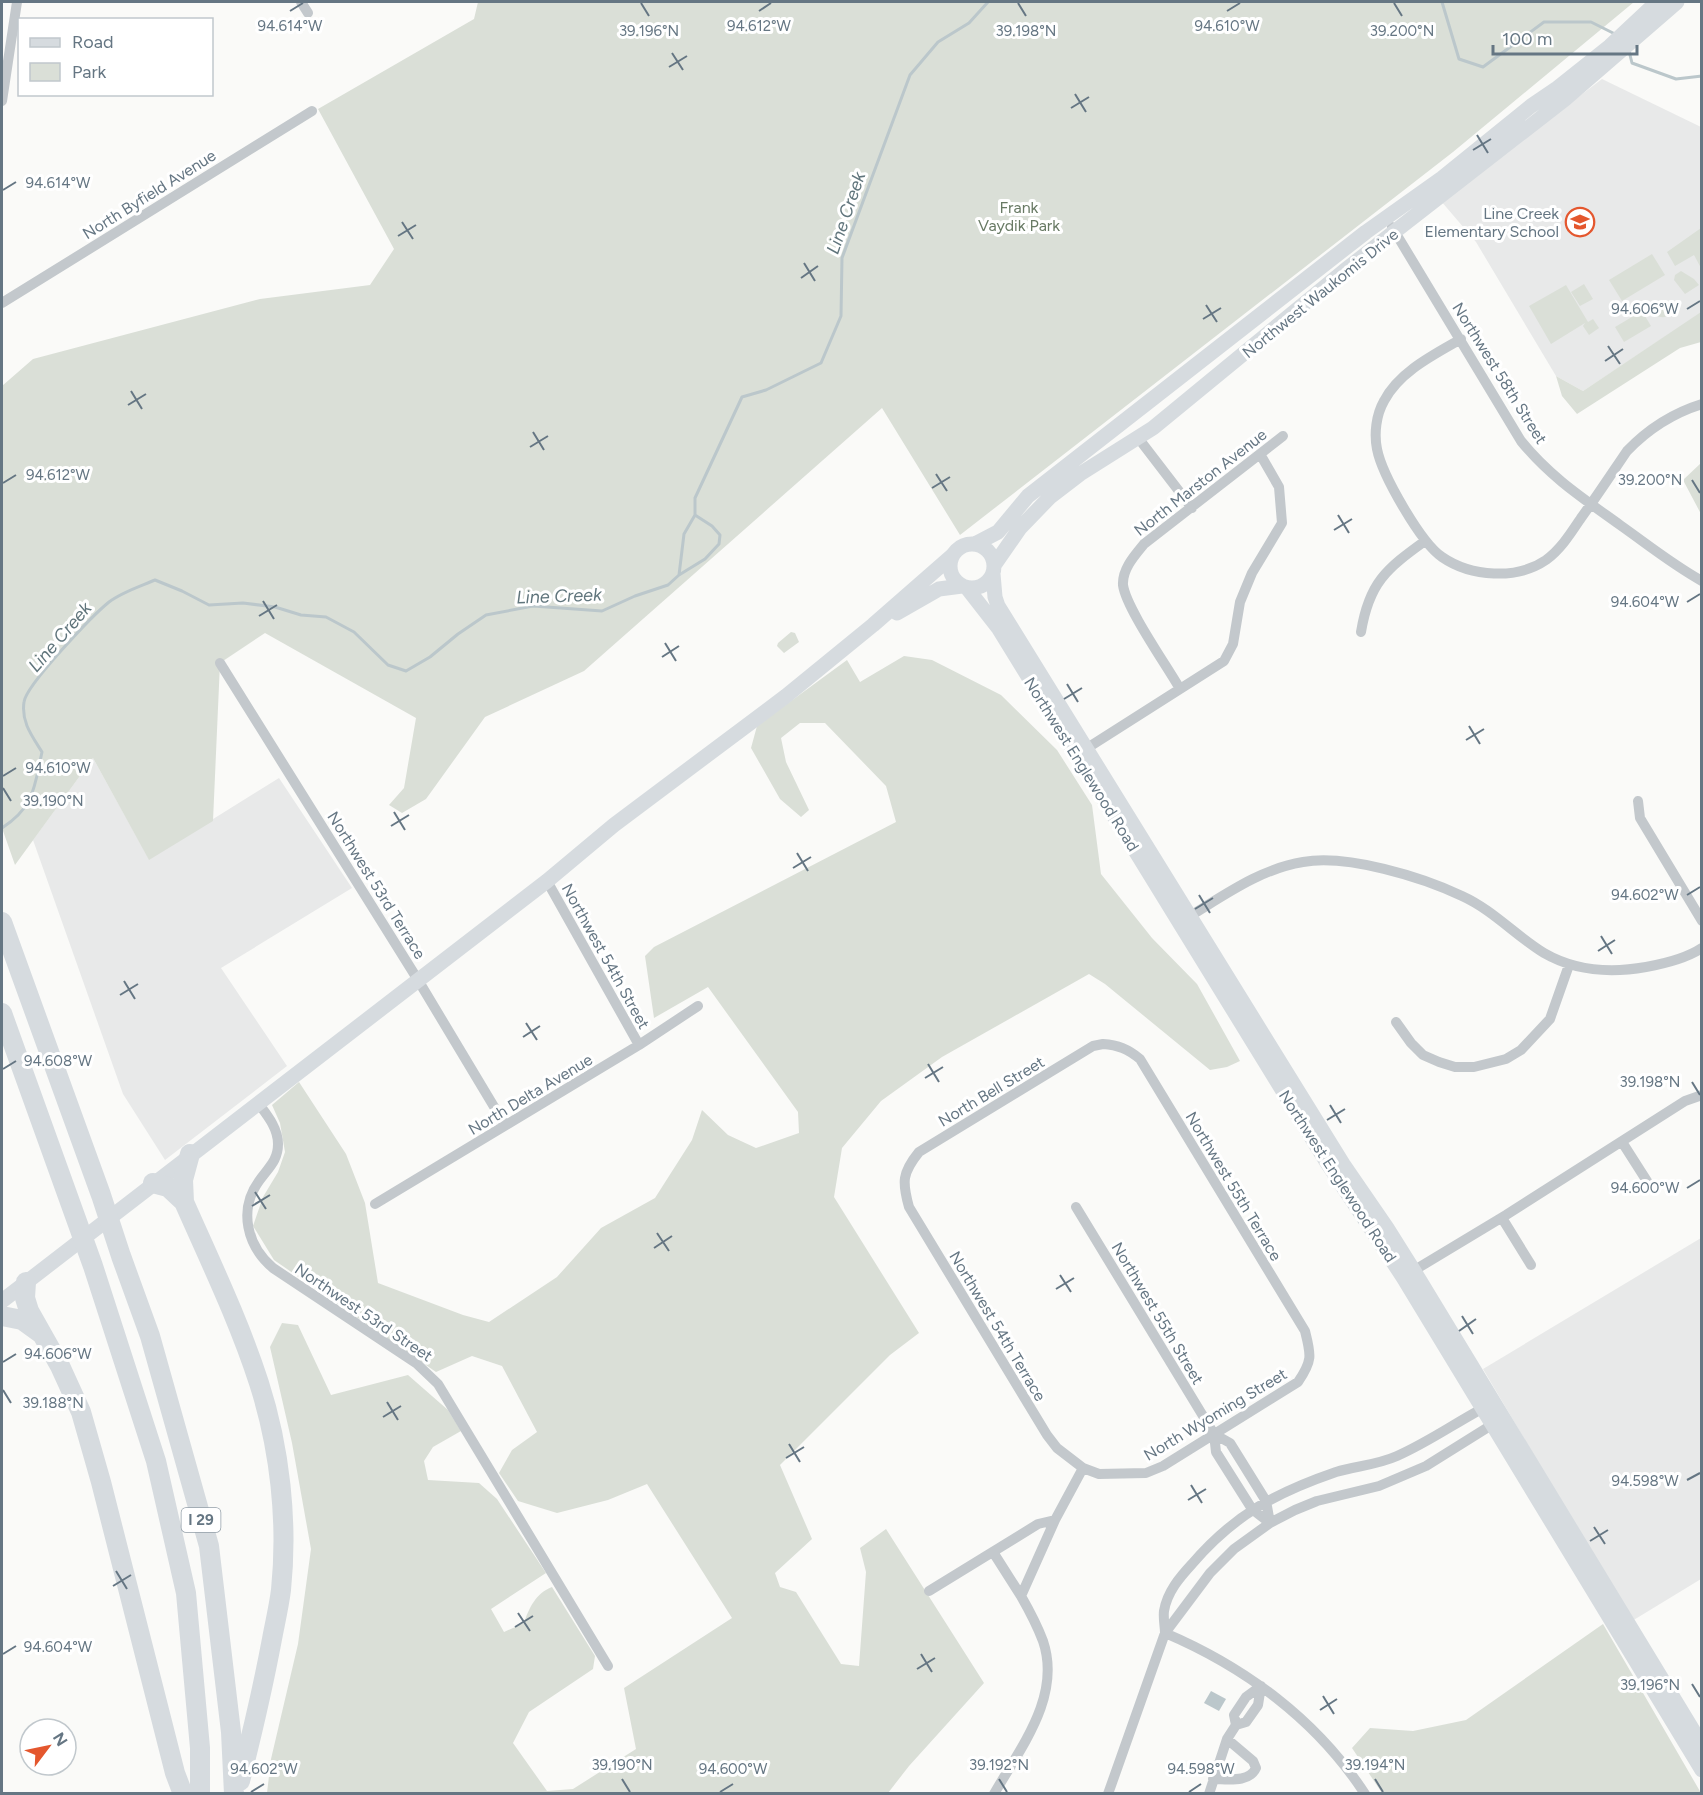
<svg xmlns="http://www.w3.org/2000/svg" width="1703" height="1795" font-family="Figtree,sans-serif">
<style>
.built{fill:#e8e9e9}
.green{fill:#dadfd7}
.water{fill:#bbc7cb}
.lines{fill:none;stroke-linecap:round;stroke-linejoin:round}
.stream{stroke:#bbc7cb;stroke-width:3}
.street{stroke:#c3c8cc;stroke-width:10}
.secondary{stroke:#d6dbdf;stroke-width:15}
.highway{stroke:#d6dbdf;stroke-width:20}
.ticks{fill:none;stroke:#657683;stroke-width:2}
.labels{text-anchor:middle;stroke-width:6;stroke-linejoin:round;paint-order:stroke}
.shield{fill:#fff;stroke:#939fa8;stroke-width:1.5}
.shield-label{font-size:15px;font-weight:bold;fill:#657683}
.street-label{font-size:16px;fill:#657683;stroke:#fff}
.park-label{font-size:16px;fill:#687a64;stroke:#fff}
.poi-label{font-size:16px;fill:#657683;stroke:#fff;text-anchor:end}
.water-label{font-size:18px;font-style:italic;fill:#60757c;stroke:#fff}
.ticks-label{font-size:15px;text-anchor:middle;fill:#657683;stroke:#fff;stroke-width:6;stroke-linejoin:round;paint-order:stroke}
</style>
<rect width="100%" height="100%" fill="#fafaf8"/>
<path class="built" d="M 1602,79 L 1701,127 L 1701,313 L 1583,391 L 1556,376 L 1476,242 L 1441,201 Z
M 93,758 L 149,859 L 279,778 L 352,888 L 221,968 L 287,1066 L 165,1160 L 123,1094 L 33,840 Z
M 1701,1238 L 1701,1579 L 1632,1621 L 1483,1369 Z"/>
<path class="green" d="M 478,2 L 1634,2 L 1453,152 L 960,535 L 882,408 L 584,671 L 485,717 L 426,799 L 402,813 L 389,805 L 404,788 L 416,718 L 265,633 L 220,663 L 213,821 L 149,860 L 93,758 L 15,865 L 2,828 L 2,386 L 33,359 L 260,299 L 370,285 L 394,249 L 318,109 L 474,19 Z
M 1701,228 L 1701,268 L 1694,255 L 1675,266 L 1667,252 Z
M 1652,254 L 1665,275 L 1622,301 L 1609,280 Z
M 1681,271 L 1694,279 L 1699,285 L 1685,294 L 1674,280 L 1675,275 Z
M 1584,284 L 1593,299 L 1580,306 L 1571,292 Z
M 1566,285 L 1588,322 L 1593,319 L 1599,328 L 1589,335 L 1583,326 L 1585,323 L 1551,344 L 1529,306 Z
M 1669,301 L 1673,301 L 1677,308 C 1672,316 1665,319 1656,316 L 1655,311 Z
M 1642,311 L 1651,326 L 1624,342 L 1615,327 Z
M 1701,312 L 1701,342 L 1680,348 L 1577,414 L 1562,396 L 1556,376 L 1583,391 Z
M 1701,463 L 1701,514 L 1683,480 Z
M 791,632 L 795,633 L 799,642 L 784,653 L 777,646 L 778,643 Z
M 904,656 L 932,660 L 1001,695 L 1057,750 L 1092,805 L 1101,874 L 1152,938 L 1197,984 L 1240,1061 L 1227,1067 L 1210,1070 L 1105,984 L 1089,974 L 942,1057 L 881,1101 L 842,1148 L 834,1197 L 919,1333 L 890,1355 L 780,1465 L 812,1539 L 775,1573 L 780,1587 L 796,1592 L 841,1664 L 859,1666 L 866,1572 L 860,1548 L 886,1529 L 984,1683 L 909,1766 L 888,1793 L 267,1793 L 271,1759 L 298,1644 L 311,1549 L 292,1443 L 270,1347 L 282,1323 L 298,1325 L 331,1395 L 408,1375 L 448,1410 L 461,1431 L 433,1447 L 424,1461 L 428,1480 L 479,1483 L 497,1499 L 546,1573 L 491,1609 L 504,1632 L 524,1623 C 529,1608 536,1593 552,1587 L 595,1656 L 593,1669 L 529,1712 L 513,1743 L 547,1791 L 573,1789 L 636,1749 L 624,1688 L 732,1618 L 647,1484 L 608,1500 L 557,1513 L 518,1501 L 499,1473 L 512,1450 L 537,1432 L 502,1366 L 472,1356 L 436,1372 L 274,1260 L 253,1226 L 263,1197 L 278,1172 L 285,1152 L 280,1123 L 272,1105 L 299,1082 L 346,1154 L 365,1203 L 378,1283 L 463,1315 L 489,1322 L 557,1277 L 601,1228 L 655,1198 L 692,1140 L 702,1110 L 728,1135 L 756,1148 L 799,1133 L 798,1112 L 708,987 L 654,1018 L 645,956 L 654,947 L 896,822 L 886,786 L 825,723 L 800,723 L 781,738 L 786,762 L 809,810 L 801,817 L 780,799 L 751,748 L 757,726 L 847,660 L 860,682 Z
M 1603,1624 L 1701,1793 L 1382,1793 L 1352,1748 L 1370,1728 L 1413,1731 L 1466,1720 Z"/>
<path class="water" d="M 1211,1691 L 1226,1699 L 1219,1711 L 1204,1703 Z"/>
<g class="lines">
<path class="stream" d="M 1442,2 L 1459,59 L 1483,67 L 1544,22 L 1591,22 L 1615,34
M 1629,51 L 1632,63 L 1676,79 L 1702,76
M 679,575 L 705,559 L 719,544 L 720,535 L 712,526 L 695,515
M 2,828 C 35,806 34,788 42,752 C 32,736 21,722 24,702 C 26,685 93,615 109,602 C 122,592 141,586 155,580 L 182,591 L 209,605 L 243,603 L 275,607 L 301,615 L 326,617 L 354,632 L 388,665 L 406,671 L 430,657 L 458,634 L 486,615 L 533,606 L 602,611 L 635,596 L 668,585 L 679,575 L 684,534 L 695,515 L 695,498 L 742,397 L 766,390 L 821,363 L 841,316 L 842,258 L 910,75 L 938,42 L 969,23 L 988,2"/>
<path class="street" d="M 301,2 L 308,13
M 2,101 L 17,2
M 1392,227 L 1521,441 C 1550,477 1584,499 1620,525 C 1647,544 1673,565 1702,581
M 2,303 L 312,111
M 1461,339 C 1433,355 1399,372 1384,401 C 1376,415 1374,434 1377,449 C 1382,475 1421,543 1442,557 C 1471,577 1517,580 1546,560 C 1561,549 1571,533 1581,518 C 1597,496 1612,473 1627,451 C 1648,429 1673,413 1702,404
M 1139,439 L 1192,508
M 1361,632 C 1369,583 1386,569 1425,541
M 220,663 L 418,980 L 505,1125
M 1180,689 C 1167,666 1126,608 1123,585 C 1122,569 1135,555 1144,544 L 1283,436
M 1081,752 L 1224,661 L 1233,644 L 1240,602 L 1252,573 L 1282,523 L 1279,487 L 1260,454
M 1638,801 L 1640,818 L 1702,921
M 547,881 L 639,1045
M 1185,919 C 1222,897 1259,869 1303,862 C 1347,854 1422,877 1462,896 C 1493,910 1516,936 1544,953 C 1575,971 1612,973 1646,967 C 1663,964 1687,958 1702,948
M 1396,1022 L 1411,1043 L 1423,1055 L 1439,1062 L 1455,1067 L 1474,1067 L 1506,1059 L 1521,1050 L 1550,1019 L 1569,965
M 1103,1044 C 1118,1045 1128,1049 1140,1059 L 1305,1331 C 1311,1355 1313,1360 1298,1382 L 1163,1466 L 1146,1473 L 1099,1474 L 1083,1468 L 1057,1448 L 1047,1435 L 909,1207 C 902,1182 902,1173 919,1152 L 1093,1046 Z
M 258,1103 C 267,1115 278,1128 278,1144 C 278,1161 268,1168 259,1181 C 238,1210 247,1246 273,1268 L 416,1363 L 438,1384 L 608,1666
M 1622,1142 L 1652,1189
M 375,1204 L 639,1045 L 698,1006
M 1076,1207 L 1214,1434 L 1216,1452 L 1252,1509 L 1270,1523
M 1502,1218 L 1531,1265
M 1408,1274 L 1506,1215 L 1685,1101 L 1702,1095
M 1214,1434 L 1230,1443 L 1266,1501 L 1270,1523
M 993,1552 L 1021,1596
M 929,1591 L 1038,1524 L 1055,1520
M 1165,1633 C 1165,1626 1163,1618 1164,1611 C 1167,1592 1180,1577 1192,1564 C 1234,1515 1275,1493 1336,1472 C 1356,1466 1377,1465 1397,1456 C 1429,1442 1458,1421 1489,1405
M 1165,1633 C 1245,1667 1317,1720 1365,1794
M 1236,1725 L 1234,1715 L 1246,1697 L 1261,1686
M 1213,1779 C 1228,1779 1249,1783 1256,1768 L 1253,1761 L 1227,1739
M 994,1794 C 1020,1748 1062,1697 1043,1641 C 1037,1625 1029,1610 1021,1596 L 1055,1520 L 1083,1468
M 1108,1794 L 1165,1633 L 1210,1573 L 1234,1549 L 1270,1523 L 1295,1510 L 1317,1501 L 1379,1486 L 1426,1466 L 1498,1421
M 1209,1794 L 1227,1739 L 1236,1725 L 1246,1722 L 1258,1705 L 1261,1686"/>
<path class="secondary" d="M950 566a22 22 0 1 1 44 0a22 22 0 1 1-44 0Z
M 975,544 L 998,532 L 1028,496 L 1366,232 L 1442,178 L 1531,106 L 1556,89 L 1610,46 L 1657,2
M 995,564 L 1020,528 L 1050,497 L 1080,474 L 1153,428 L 1344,271 L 1565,99 L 1677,2
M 993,574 L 995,597 L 998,606 L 1343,1164 L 1387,1228 L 1414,1271 L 1702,1745
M 967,588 L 999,629 L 1326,1161 L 1403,1277 L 1702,1770
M 897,613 L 939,589 L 962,586
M 2,1301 L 547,881 L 614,825 L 786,696 L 873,625 L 953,555"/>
<path class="highway" d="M 2,922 L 101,1195 L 121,1256 L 150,1336 L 209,1546 L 231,1732 L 234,1794
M 2,1013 L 93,1266 L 156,1461 L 186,1593 L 200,1748 L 200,1794
M 153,1183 L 168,1187 L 184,1202 C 210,1261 239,1321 259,1383 C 280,1448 288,1522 281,1590 C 279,1606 275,1623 272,1639 C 263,1687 252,1734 240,1781
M 184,1202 L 183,1180 L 190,1154
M 26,1282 L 25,1298 L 29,1311 L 60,1366 L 81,1412 L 101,1482 L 175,1773 L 183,1794
M 2,1316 L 22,1320 L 40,1333"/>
</g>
<path class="ticks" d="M 641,3 L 649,16M 1018,3 L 1026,16M 1394,3 L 1402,16M 290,11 L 303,3M 759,11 L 771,3M 1227,11 L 1240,3M 672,53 L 683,70M 669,67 L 687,56M 1075,94 L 1086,112M 1071,108 L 1089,97M 1477,135 L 1488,153M 1473,150 L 1491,139M 3,190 L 16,182M 402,222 L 413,239M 398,236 L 416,225M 804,263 L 815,281M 801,278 L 818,266M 1206,305 L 1217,322M 1687,309 L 1700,301M 1203,319 L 1221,308M 1608,346 L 1620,364M 1605,361 L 1623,349M 131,391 L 142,409M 128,405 L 146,394M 533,432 L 544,450M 530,447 L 548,436M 936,474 L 947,491M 1692,480 L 1700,493M 3,483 L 16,475M 932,488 L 950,477M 1338,515 L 1349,533M 1334,530 L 1352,519M 263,601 L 274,619M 1687,602 L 1700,594M 259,616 L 277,605M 665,643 L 676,661M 662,657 L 679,646M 1067,684 L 1078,702M 1064,699 L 1082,688M 1469,726 L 1480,744M 1466,740 L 1484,729M 3,776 L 16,768M 3,788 L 11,801M 394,812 L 405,830M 391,826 L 409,815M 797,853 L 808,871M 793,868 L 811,857M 1199,895 L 1210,913M 1687,895 L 1700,887M 1195,909 L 1213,898M 1601,936 L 1612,954M 1598,951 L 1615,940M 124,981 L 135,999M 120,995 L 138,984M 526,1023 L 537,1040M 523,1037 L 540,1026M 928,1064 L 939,1082M 3,1069 L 16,1061M 925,1078 L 943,1067M 1692,1082 L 1700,1095M 1330,1105 L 1341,1123M 1327,1120 L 1345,1109M 1687,1188 L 1700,1180M 255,1192 L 266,1209M 252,1206 L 270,1195M 657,1233 L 669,1251M 654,1248 L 672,1236M 1060,1275 L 1071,1292M 1056,1289 L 1074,1278M 1462,1316 L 1473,1334M 1459,1331 L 1476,1319M 3,1362 L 16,1354M 3,1390 L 11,1403M 387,1402 L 398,1420M 383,1417 L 401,1406M 789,1444 L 800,1462M 786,1458 L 804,1447M 1687,1480 L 1700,1473M 1191,1485 L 1202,1503M 1188,1500 L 1206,1489M 1594,1527 L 1605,1544M 1590,1541 L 1608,1530M 116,1571 L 127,1589M 113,1586 L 131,1575M 518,1613 L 530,1631M 515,1627 L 533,1616M 3,1654 L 16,1646M 921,1654 L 932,1672M 917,1669 L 935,1658M 1692,1684 L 1700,1697M 1323,1696 L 1334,1714M 1320,1710 L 1337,1699M 622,1779 L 630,1792M 999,1779 L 1007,1792M 1375,1779 L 1383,1792M 251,1792 L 264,1784M 720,1792 L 733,1784M 1189,1792 L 1201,1784"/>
<defs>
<g id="school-ring" transform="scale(1.5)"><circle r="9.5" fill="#fff" stroke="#e4572e" stroke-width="1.5"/><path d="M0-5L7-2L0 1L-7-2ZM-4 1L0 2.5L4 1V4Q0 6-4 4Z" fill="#e4572e"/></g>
</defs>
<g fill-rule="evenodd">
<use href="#school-ring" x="1580" y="222"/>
</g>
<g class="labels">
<rect class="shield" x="181.5" y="1508" width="39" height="24" rx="4.5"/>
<g class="shield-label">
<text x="201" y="1525">I 29</text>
</g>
<g class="street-label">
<text transform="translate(149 194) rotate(-32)" y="6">North Byfield Avenue</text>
<text transform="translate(1320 293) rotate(-39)" y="6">Northwest Waukomis Drive</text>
<text transform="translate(1500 373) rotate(58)" y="6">Northwest 58th Street</text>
<text transform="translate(1200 482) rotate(-38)" y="6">North Marston Avenue</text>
<text transform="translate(1082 764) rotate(58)" y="6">Northwest Englewood Road</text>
<text transform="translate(377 885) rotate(58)" y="6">Northwest 53rd Terrace</text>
<text transform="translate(606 956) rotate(61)" y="6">Northwest 54th Street</text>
<text transform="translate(991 1091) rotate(-31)" y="6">North Bell Street</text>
<text transform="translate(530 1094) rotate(-31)" y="6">North Delta Avenue</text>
<text transform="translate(1338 1176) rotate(57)" y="6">Northwest Englewood Road</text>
<text transform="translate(1234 1186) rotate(59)" y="6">Northwest 55th Terrace</text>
<text transform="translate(364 1312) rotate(34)" y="6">Northwest 53rd Street</text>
<text transform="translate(1158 1313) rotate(59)" y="6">Northwest 55th Street</text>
<text transform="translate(998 1326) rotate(59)" y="6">Northwest 54th Terrace</text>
<text transform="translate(1215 1414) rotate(-31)" y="6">North Wyoming Street</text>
</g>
<g class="park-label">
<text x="1019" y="213">Frank<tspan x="1019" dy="18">Vaydik Park</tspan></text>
</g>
<g class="poi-label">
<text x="1559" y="219">Line Creek<tspan x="1559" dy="18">Elementary School</tspan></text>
</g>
<g class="water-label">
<text transform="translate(846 213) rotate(-71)" y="6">Line Creek</text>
<text transform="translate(559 596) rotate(-2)" y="6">Line Creek</text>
<text transform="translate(60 637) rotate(-49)" y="6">Line Creek</text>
</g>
</g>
<g class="ticks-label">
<text x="290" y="31">94.614°W</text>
<text x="759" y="31">94.612°W</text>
<text x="1227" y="31">94.610°W</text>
<text x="649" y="36">39.196°N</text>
<text x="1026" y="36">39.198°N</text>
<text x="1402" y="36">39.200°N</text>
<text x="58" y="188">94.614°W</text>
<text x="1645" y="314">94.606°W</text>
<text x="58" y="480">94.612°W</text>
<text x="1650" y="485">39.200°N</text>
<text x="1645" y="607">94.604°W</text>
<text x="58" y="773">94.610°W</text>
<text x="53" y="806">39.190°N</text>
<text x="1645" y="900">94.602°W</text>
<text x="58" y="1066">94.608°W</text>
<text x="1650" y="1087">39.198°N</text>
<text x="1645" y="1193">94.600°W</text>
<text x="58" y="1359">94.606°W</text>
<text x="53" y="1408">39.188°N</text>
<text x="1645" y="1486">94.598°W</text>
<text x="58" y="1652">94.604°W</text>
<text x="1650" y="1690">39.196°N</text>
<text x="622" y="1770">39.190°N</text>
<text x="999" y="1770">39.192°N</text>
<text x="1375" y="1770">39.194°N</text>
<text x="264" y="1774">94.602°W</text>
<text x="733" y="1774">94.600°W</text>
<text x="1201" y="1774">94.598°W</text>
</g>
<rect width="1703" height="1795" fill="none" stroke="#657683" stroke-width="6"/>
<rect x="18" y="18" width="195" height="78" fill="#ffffff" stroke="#c1c8cd" stroke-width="1.5"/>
<rect x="30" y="38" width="30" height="9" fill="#d6dbdf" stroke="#c1c8cd" stroke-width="1.5"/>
<text x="72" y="48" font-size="18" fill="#657683">Road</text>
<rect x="30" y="63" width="30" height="18" fill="#dadfd7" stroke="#c1c8cd" stroke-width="1.5"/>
<text x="72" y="78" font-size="18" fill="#657683">Park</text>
<g transform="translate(48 1747) rotate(58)"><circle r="28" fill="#ffffff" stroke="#c1c8cd" stroke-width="1.5"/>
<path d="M0-4.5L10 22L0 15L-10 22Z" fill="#e4572e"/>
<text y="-9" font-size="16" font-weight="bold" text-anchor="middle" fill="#657683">N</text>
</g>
<path d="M1493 45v9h144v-9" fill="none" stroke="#657683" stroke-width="3"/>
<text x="1502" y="45" font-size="18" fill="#657683" stroke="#ffffff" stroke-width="4.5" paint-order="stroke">100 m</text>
</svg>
